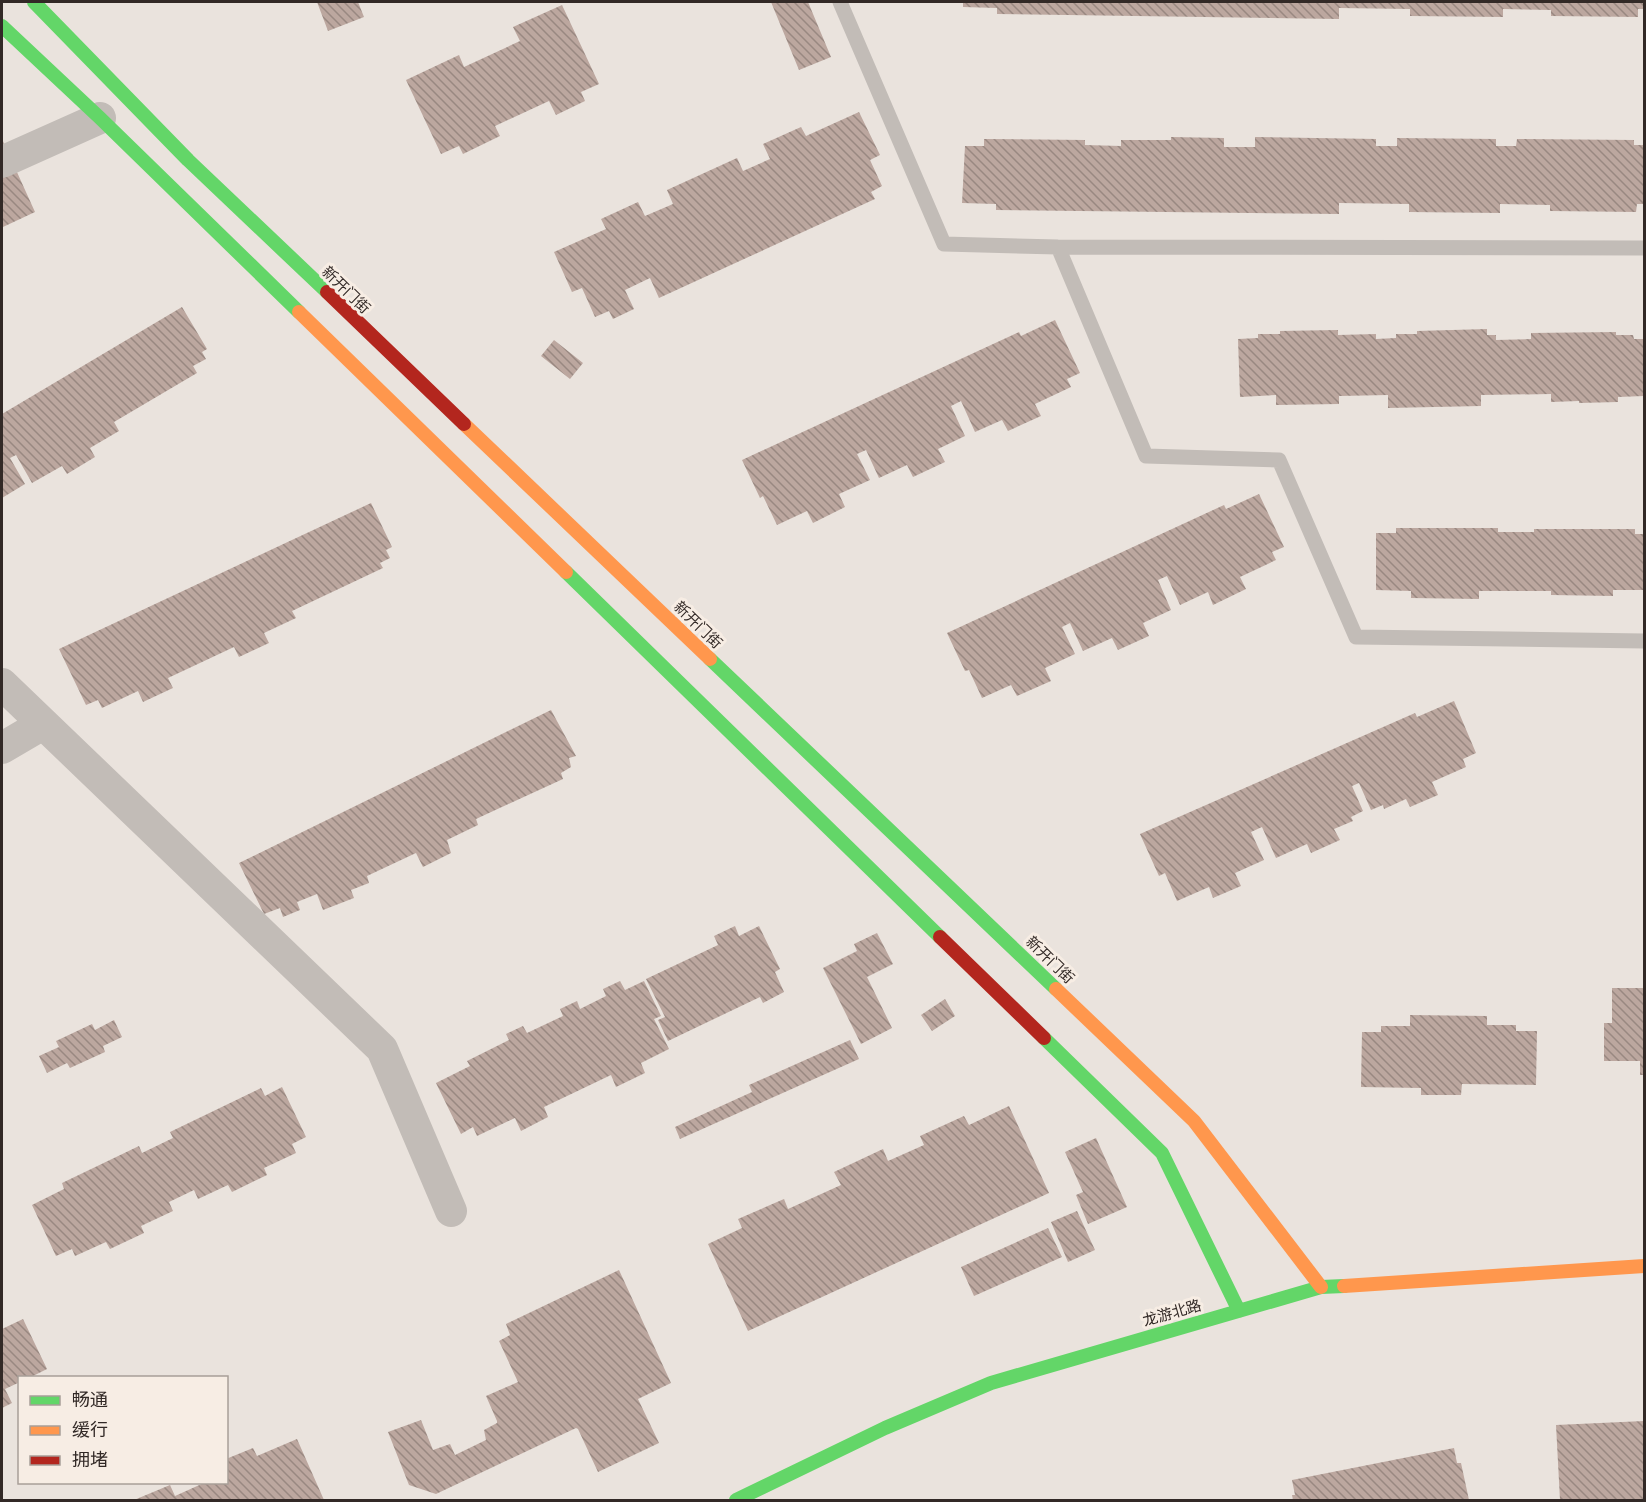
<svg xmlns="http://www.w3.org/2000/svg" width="1646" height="1502" font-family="Helvetica,'Noto Sans SC',sans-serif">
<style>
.building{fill:url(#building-back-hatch)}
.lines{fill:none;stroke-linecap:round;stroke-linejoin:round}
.lane{stroke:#c2bcb7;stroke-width:15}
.street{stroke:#c2bcb7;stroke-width:32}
.fast{stroke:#63d668;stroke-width:14}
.slow{stroke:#ff974d;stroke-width:14}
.jam{stroke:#b3261e;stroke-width:14}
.labels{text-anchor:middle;stroke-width:6;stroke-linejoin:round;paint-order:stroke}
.street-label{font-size:15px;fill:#322926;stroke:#f7ede4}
</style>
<defs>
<pattern id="building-back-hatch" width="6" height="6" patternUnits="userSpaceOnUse" patternTransform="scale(1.5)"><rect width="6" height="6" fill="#bca79f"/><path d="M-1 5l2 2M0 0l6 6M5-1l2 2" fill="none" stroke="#998881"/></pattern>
</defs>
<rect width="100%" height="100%" fill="#eae3dd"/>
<path class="building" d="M 317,2 L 358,2 L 364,17 L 328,31 Z
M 771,2 L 808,2 L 831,57 L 799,70 Z
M 963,2 L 1644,2 L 1644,9 L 1638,9 L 1638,17 L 1551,16 L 1551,10 L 1503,9 L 1503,17 L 1410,16 L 1410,9 L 1339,8 L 1339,19 L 997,14 L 997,8 L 963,7 Z
M 562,5 L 599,84 L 581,92 L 585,101 L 556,115 L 549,101 L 495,126 L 500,136 L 463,154 L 459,146 L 441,154 L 406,80 L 459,55 L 464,67 L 520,41 L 513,27 Z
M 859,112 L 880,155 L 870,160 L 882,186 L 871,192 L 875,199 L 659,298 L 650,278 L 625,290 L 634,309 L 613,319 L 609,311 L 595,317 L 582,288 L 572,292 L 554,252 L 606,229 L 601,219 L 638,202 L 645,216 L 673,204 L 667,190 L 737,158 L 743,171 L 770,159 L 763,144 L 801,127 L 806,136 Z
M 1171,137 L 1224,138 L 1224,147 L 1255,147 L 1255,137 L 1376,139 L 1376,146 L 1397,146 L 1397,138 L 1496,139 L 1496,146 L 1516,146 L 1517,139 L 1634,140 L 1634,145 L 1644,145 L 1644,204 L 1637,204 L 1636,212 L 1550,211 L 1550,205 L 1500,204 L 1500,213 L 1409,212 L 1409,204 L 1339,203 L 1339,214 L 996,210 L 996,204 L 962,203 L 965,146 L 984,146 L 984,139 L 1085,140 L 1085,145 L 1121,146 L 1121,140 L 1171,140 Z
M 2,139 L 35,212 L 3,227 L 2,224 Z
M 182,307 L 207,349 L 202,352 L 206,359 L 193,366 L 197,373 L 114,422 L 119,431 L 90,448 L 95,457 L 67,474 L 62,466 L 32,483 L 16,455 L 10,458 L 25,484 L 2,498 L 2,414 Z
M 1055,320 L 1080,373 L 1067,379 L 1071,387 L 1035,404 L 1041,416 L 1008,431 L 1002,420 L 975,432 L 961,401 L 951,406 L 965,436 L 938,449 L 945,462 L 913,477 L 907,465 L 879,478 L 866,450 L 857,454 L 870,480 L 839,494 L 845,507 L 813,523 L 807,511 L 777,525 L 763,496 L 760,498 L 742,460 L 1019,332 L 1021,336 Z
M 1487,329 L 1487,335 L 1496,335 L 1496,340 L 1531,339 L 1531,333 L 1616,332 L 1616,335 L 1633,335 L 1634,339 L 1644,339 L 1644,396 L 1618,397 L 1618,402 L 1579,403 L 1579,401 L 1551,402 L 1551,394 L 1481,395 L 1481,406 L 1388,408 L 1388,395 L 1339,396 L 1339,404 L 1276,405 L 1276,395 L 1240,397 L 1238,339 L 1258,338 L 1258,334 L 1280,334 L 1280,331 L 1338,330 L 1338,335 L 1376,334 L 1376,339 L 1396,338 L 1396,334 L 1417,334 L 1417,331 Z
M 554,340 L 583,363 L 570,379 L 541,356 Z
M 1259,494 L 1284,547 L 1272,552 L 1276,560 L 1240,577 L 1246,589 L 1213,605 L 1208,592 L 1180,605 L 1167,576 L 1158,580 L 1171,610 L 1143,623 L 1149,636 L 1118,650 L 1112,638 L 1083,651 L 1070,623 L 1062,627 L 1075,654 L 1045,668 L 1051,681 L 1017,696 L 1011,685 L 982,698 L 969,670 L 965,671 L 947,633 L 1224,505 L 1226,509 Z
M 371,503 L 392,547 L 386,550 L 390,558 L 380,563 L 383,568 L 292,611 L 296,618 L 264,633 L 269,643 L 239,657 L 234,647 L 168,678 L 173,688 L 143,702 L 138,691 L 102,708 L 98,700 L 86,705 L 59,649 Z
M 1396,528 L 1498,528 L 1498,532 L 1534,532 L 1534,529 L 1635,529 L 1635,534 L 1644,534 L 1644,590 L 1613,590 L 1613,596 L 1551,595 L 1551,591 L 1479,591 L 1479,599 L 1411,598 L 1411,591 L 1376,590 L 1376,533 L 1396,533 Z
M 1454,701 L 1476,753 L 1463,759 L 1466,767 L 1432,782 L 1438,795 L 1410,807 L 1406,799 L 1384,809 L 1383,805 L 1371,810 L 1359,783 L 1352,786 L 1363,811 L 1351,817 L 1353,821 L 1334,829 L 1340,840 L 1311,853 L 1307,844 L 1276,858 L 1262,827 L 1251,832 L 1264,860 L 1235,873 L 1241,886 L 1213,898 L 1209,887 L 1177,901 L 1165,873 L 1159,876 L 1140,834 L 1415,713 L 1417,717 Z
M 551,710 L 576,756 L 569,758 L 571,767 L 561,773 L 563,779 L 476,819 L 478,825 L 447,840 L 451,853 L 423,867 L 416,853 L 367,876 L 369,883 L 351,890 L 354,898 L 323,910 L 317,894 L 297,902 L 300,910 L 283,917 L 280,908 L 264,914 L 239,863 Z
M 735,926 L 739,936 L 759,926 L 780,969 L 775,972 L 784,992 L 763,1003 L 760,997 L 668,1041 L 658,1020 L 665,1017 L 646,979 L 718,945 L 714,936 Z
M 877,933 L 893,964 L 867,977 L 892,1028 L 861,1044 L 823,968 L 857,951 L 854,944 Z
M 620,981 L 625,990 L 644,981 L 661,1016 L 654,1019 L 669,1049 L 641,1063 L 645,1073 L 616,1087 L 611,1075 L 544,1107 L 548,1117 L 521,1131 L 515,1118 L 477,1136 L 473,1127 L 461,1134 L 436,1083 L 470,1066 L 467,1061 L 509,1040 L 506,1034 L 523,1026 L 527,1033 L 563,1016 L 560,1009 L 577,1001 L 580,1009 L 606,996 L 603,989 Z
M 1612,988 L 1644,988 L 1644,1075 L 1640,1075 L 1640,1061 L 1604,1061 L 1604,1023 L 1612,1023 Z
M 945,999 L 955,1016 L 932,1031 L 921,1015 Z
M 1410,1015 L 1487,1016 L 1487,1025 L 1516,1025 L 1516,1031 L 1537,1031 L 1536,1085 L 1462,1084 L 1461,1095 L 1421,1095 L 1421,1088 L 1361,1087 L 1362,1032 L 1381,1032 L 1381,1026 L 1410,1026 Z
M 114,1020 L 122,1037 L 103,1046 L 105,1052 L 70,1068 L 67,1063 L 47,1073 L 39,1056 L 59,1047 L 56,1041 L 92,1024 L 95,1030 Z
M 850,1040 L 859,1059 L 680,1139 L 675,1127 L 752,1092 L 749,1085 Z
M 282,1087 L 306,1137 L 292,1144 L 296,1153 L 264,1168 L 267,1175 L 232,1192 L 228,1185 L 198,1199 L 194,1190 L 169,1202 L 173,1211 L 141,1226 L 144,1233 L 110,1249 L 106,1242 L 75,1256 L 72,1249 L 56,1256 L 32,1205 L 64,1189 L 62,1183 L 139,1146 L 142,1153 L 173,1138 L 170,1132 L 261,1088 L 265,1096 Z
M 1009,1106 L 1049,1193 L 748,1331 L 708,1244 L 742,1228 L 738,1219 L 784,1199 L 788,1209 L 841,1185 L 834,1172 L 883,1149 L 888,1161 L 924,1145 L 920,1136 L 964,1116 L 969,1125 Z
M 1096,1138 L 1127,1207 L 1088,1224 L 1076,1195 L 1083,1192 L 1065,1152 Z
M 1077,1211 L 1095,1250 L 1068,1262 L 1051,1222 Z
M 1048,1228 L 1062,1257 L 974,1296 L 961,1267 Z
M 619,1270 L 671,1383 L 638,1399 L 659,1443 L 598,1472 L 578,1429 L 576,1428 L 436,1494 L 409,1485 L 388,1432 L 421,1420 L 433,1450 L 450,1444 L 455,1455 L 486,1440 L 484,1430 L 497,1423 L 497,1421 L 486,1396 L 518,1382 L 499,1341 L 510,1335 L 506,1324 Z
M 23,1319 L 47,1369 L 29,1378 L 20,1378 L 20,1382 L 5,1389 L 12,1403 L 2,1408 L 2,1329 Z
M 1644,1421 L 1644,1500 L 1560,1500 L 1556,1425 Z
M 297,1439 L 324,1500 L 134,1500 L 170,1485 L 175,1496 L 206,1482 L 226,1482 L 226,1459 L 253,1448 L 257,1456 Z
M 1454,1448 L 1457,1463 L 1461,1463 L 1469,1500 L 1293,1500 L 1292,1495 L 1295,1495 L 1292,1480 Z"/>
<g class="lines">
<path class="lane" d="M 840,2 L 944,244 L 1058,247 L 1644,248
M 1058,247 L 1146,456 L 1279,460 L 1356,637 L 1644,641"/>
<path class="street" d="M 2,162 L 100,118
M 2,684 L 382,1049 L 451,1211
M 2,748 L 43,724"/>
<path class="fast" d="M 34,2 L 188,160 L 327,292
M 2,26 L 100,118 L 299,312
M 566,572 L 940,937
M 710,659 L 1056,989
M 1044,1038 L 1162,1153 L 1239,1311
M 736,1500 L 885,1428 L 991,1383 L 1321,1287 L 1344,1286"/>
<path class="slow" d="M 299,312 L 566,572
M 464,424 L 710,659
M 1056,989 L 1194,1121 L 1321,1287
M 1344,1286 L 1644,1266"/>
<path class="jam" d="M 327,292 L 464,424
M 940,937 L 1044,1038"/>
</g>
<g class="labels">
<g class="street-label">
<text transform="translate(346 290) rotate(44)" y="5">新开门街</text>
<text transform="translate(698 625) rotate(44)" y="5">新开门街</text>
<text transform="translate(1050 960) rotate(44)" y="5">新开门街</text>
<text transform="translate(1172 1313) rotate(-16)" y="5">龙游北路</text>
</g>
</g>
<rect width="1646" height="1502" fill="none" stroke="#322926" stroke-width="6"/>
<rect x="18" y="1376" width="210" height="108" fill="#f7ede4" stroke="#a89f98" stroke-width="1.5"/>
<rect x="30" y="1396" width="30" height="9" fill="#63d668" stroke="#a89f98" stroke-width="1.5"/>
<text x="72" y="1406" font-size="18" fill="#322926">畅通</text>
<rect x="30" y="1426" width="30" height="9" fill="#ff974d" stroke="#a89f98" stroke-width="1.5"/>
<text x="72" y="1436" font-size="18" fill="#322926">缓行</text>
<rect x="30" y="1456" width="30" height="9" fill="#b3261e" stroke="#a89f98" stroke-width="1.5"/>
<text x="72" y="1466" font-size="18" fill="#322926">拥堵</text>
</svg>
